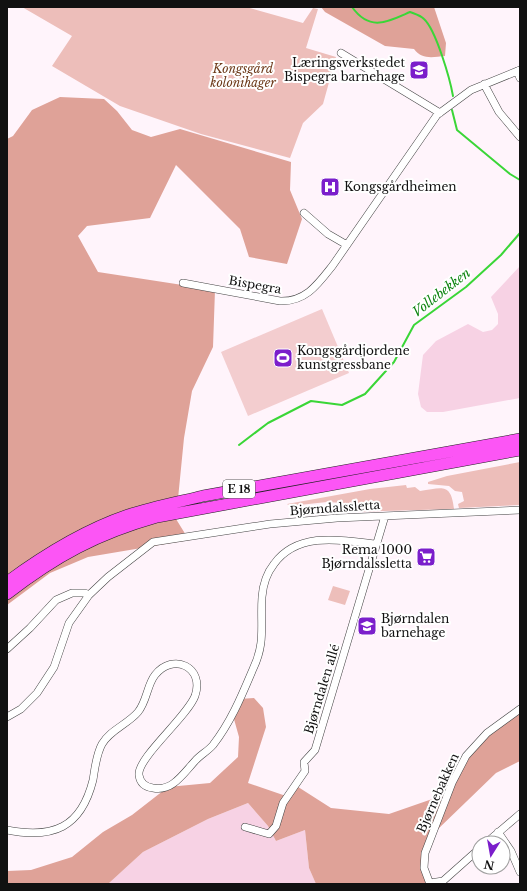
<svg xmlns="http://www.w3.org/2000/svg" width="527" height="891" font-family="'Libre Baskerville',serif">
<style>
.farmland{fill:#f7d2e4}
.green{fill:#edbeba}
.forest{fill:#dfa298}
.pitch{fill:#f3cdcf}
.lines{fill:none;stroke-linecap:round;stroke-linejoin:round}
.stream{stroke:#3ad637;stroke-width:2}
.minor-casing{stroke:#444;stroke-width:8}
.highway-casing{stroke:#222;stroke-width:12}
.minor{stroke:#fff;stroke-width:7}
.highway{stroke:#fc55f5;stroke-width:11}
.labels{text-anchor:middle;stroke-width:4;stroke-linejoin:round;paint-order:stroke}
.shield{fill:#fff;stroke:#585858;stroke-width:1}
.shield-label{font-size:11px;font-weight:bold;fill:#111}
.poi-label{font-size:12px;fill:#111;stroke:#fff;text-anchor:start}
.park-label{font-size:12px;font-style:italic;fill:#6e3b1b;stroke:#fff}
.street-label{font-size:12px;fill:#111;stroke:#fff}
.water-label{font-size:13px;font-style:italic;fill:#108513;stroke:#fff}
</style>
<rect width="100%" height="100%" fill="#fff4fb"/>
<path class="farmland" d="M 520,266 L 520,398 L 443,412 L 427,412 L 421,407 L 418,394 L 423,355 L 436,341 L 468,324 L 483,332 L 492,330 L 498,324 L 498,314 L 491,297 Z
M 248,803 L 268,826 L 276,841 L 305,830 L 309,868 L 316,884 L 108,884 L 143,852 L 208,819 Z"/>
<path class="green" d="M 22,7 L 246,7 L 303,23 L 313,8 L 318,9 L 306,48 L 336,57 L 323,104 L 303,123 L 290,158 L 201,134 L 120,106 L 52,66 L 72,36 Z
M 520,462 L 520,505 L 459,508 L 458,504 L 464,501 L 462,492 L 455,491 L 449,486 L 428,484 L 428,482 L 447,476 Z
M 406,485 L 407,488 L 415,487 L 420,491 C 442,488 451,482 454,509 L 349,512 L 344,503 L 327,502 L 290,506 L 287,504 L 370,489 Z
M 333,586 L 350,591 L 345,605 L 328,600 Z"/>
<path class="forest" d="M 321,7 L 434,7 L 446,43 L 445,56 C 433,57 422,60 414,49 L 385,46 L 325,12 Z
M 60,97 L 104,99 L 117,111 L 132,130 L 151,137 L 180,129 L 291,162 L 290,190 L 302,219 L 287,264 L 249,257 L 240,229 L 176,165 L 150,218 L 87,226 L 78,236 L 98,272 L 215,290 L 213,347 L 192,391 L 184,438 L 176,519 L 189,540 L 88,557 L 50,573 L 7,605 L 7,139 L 13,136 L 32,110 Z
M 254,698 L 263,708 L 266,727 L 248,783 L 286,796 L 295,785 L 331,808 L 389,814 L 438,797 L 453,775 L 492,731 L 520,712 L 520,761 L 496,773 L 437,830 L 426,851 L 426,884 L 316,884 L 309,868 L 305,830 L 276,841 L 268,826 L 248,803 L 208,819 L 143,852 L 108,884 L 7,884 L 7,871 L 31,870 L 72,857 L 103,832 L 132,815 L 168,787 L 210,783 L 238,757 L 239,737 L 232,712 L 239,699 Z"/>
<path class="pitch" d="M 322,309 L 349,373 L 248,416 L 221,352 Z"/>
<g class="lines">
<path class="stream" d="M 352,7 C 370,32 387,22 410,12 C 415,14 420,15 424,19 C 436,30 450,79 453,96
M 452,110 L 457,130 L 510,174 L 520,180
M 239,445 L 268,423 L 311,401 L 342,405 L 365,394 L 394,362 L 414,325 L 466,287 L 501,255 L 520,233"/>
<g class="minor-casing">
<path id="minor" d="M 341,53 L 440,113
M 517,71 L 520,78
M 484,84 L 499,112 L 520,137
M 304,213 L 328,234 L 347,245
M 183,283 L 280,301 C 306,302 318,284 333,265 L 437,115 L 471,90 L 520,70
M 7,649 L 30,628 L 56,600 L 72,593 L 85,593 L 89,595
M 7,717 L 21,709 L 37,693 L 54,667 L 69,623 L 89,595 L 108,577 L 153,542 L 270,524 L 337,518 L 520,510
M 245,827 L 269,834 L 276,826 L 283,803 L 305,771 L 304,762 L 315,750 L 385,516
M 7,830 C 53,839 81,828 93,780 C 95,768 96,755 102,744 C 110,730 128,724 138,712 C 147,701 147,685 155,675 C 173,652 205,667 195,696 C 187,717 137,758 139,775 C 140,783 145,787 153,788 C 172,792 183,774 195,761 C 200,755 208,751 213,745 C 231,722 242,695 253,669 C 266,642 260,625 262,597 C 263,584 266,574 274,564 C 298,531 342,540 376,544
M 498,832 L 511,851 L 520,872
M 486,843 L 520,814
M 430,883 L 443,881 L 479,849
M 430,884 L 424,868 L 425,853 L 452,783 L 466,756 L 487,733 L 520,709"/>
</g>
<g class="highway-casing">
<path id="highway" d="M 7,582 C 45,554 84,530 128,515 C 152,507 178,502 203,496 L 520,439
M 7,594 C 56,556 97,534 157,517 L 520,450"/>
</g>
<use href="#minor" class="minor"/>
<use href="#highway" class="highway"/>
</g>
<defs>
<g id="school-square" transform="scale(1)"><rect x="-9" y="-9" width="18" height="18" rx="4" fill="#7b1ecb" stroke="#fff"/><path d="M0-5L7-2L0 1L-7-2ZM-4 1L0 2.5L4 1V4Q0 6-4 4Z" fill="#fff"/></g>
<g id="hospital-square" transform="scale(1)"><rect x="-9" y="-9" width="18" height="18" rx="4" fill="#7b1ecb" stroke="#fff"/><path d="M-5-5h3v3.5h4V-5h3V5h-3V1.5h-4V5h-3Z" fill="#fff"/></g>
<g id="stadium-square" transform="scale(1)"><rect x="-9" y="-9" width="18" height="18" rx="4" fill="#7b1ecb" stroke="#fff"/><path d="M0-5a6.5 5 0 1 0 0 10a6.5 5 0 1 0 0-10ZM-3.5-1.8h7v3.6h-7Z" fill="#fff"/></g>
<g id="supermarket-square" transform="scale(1)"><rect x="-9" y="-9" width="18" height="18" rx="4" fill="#7b1ecb" stroke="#fff"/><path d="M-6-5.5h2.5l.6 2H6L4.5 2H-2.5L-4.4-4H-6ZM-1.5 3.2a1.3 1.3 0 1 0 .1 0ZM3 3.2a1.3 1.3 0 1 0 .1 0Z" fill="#fff"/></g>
</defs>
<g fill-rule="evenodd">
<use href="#school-square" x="419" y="70"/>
<use href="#hospital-square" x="330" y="187"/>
<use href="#stadium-square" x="283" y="358"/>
<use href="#supermarket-square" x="426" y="557"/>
<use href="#school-square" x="367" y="626"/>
</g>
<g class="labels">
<rect class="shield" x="223" y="480" width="32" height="18" rx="3"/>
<g class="shield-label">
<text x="239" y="493">E 18</text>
</g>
<g class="poi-label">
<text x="405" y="67" text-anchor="end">Læringsverkstedet<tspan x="405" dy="14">Bispegra barnehage</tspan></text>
<text x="344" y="191">Kongsgårdheimen</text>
<text x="297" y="355">Kongsgårdjordene<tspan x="297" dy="14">kunstgressbane</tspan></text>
<text x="412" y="554" text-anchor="end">Rema 1000<tspan x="412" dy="14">Bjørndalssletta</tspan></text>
<text x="381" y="623">Bjørndalen<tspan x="381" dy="14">barnehage</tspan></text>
</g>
<g class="park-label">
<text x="243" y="73">Kongsgård<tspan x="243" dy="14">kolonihager</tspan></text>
</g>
<g class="street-label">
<text transform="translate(255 285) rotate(10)" y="4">Bispegra</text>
<text transform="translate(335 508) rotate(-4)" y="4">Bjørndalssletta</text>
<text transform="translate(322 689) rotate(-73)" y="4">Bjørndalen allé</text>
<text transform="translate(438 793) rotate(-66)" y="4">Bjørnebakken</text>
</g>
<g class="water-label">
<text transform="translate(441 292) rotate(-38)" y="5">Vollebekken</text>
</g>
</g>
<rect width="527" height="891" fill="none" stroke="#111111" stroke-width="16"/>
<g transform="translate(491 855) rotate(191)"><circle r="19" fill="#ffffff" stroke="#a0a0a0"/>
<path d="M0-3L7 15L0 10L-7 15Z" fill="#7b1ecb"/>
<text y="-6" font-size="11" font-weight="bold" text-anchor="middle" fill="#111111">N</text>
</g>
</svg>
